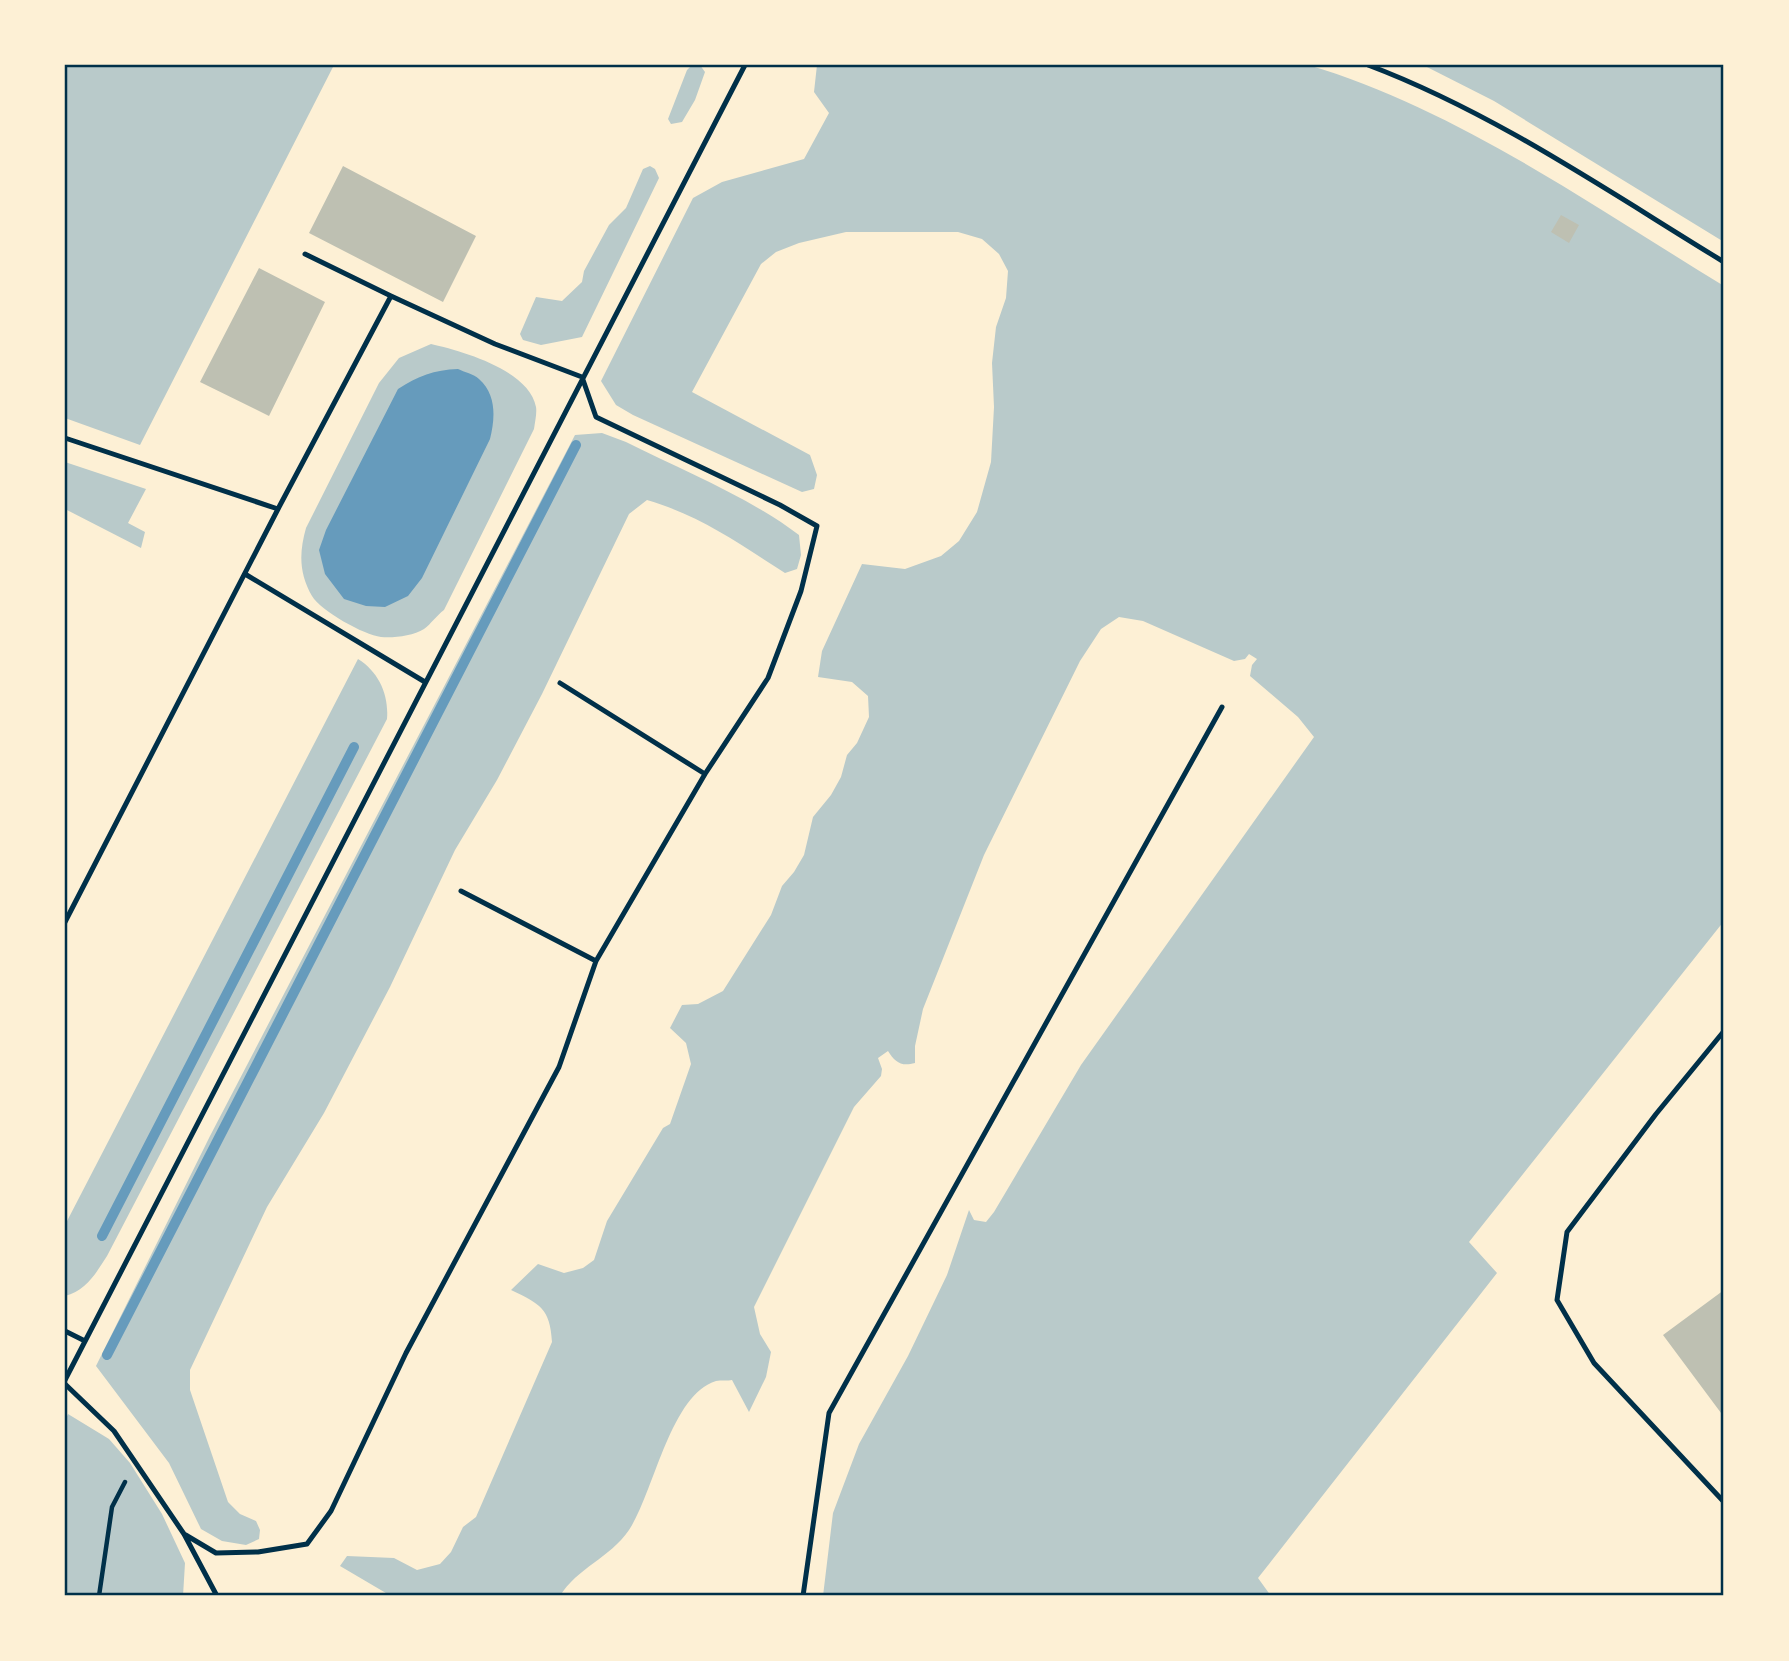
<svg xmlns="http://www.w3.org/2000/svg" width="1789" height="1661" font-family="'Archivo Narrow',sans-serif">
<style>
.green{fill:#b9caca}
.water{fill:#669bbc}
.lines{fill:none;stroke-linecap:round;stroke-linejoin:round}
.stream{stroke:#669bbc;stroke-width:10}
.building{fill:#bec0b2}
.path{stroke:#003049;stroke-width:4.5}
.service{stroke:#003049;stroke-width:5}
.neatline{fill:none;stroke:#003049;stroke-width:2.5}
</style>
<rect width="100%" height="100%" fill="#fdf0d5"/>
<path class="green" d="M 65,65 L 334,65 L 140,445 L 65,418 Z
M 692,65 L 700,65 L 705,72 L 695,100 L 682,122 L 671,124 L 668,119 L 687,70 Z
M 817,65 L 1308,65 C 1455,108 1594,207 1724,286 L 1724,921 L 1469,1242 L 1497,1273 L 1258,1578 L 1271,1596 L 823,1596 L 833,1513 L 859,1444 L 908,1356 L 947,1275 L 969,1210 L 974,1220 L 986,1222 L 994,1212 L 1081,1065 L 1314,737 L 1298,717 L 1250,676 L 1252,665 L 1257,659 L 1249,654 L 1245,659 L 1234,661 L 1143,621 L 1119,617 L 1101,629 L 1080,661 L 984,855 L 923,1009 L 915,1046 L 915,1063 C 901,1067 895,1062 888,1051 L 878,1058 L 882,1069 L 881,1076 L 854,1107 L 754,1307 L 760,1334 L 771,1352 L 766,1377 L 749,1412 L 732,1380 C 728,1381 721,1380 716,1381 C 670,1395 654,1493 629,1530 C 610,1558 577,1568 560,1596 L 391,1596 L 340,1566 L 347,1556 L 394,1558 L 417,1570 L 440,1564 L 451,1552 L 463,1527 L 476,1517 L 552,1342 C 550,1308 540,1304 511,1290 L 538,1264 L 564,1273 L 583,1268 L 594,1260 L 607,1221 L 663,1128 L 670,1124 L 691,1064 L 686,1043 L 670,1028 L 682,1005 L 698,1004 L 723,991 L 771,915 L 782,886 L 794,872 L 804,855 L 813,817 L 831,795 L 841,777 L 847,755 L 857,743 L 869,717 L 868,696 L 852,682 L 818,677 L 822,651 L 862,564 L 905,569 L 941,556 L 959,541 L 977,512 L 991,462 L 994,407 L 992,363 L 996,327 L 1006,298 L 1008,271 L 999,254 L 982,239 L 958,232 L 846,232 L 799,243 L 776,252 L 761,264 L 692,392 L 810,455 L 817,475 L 814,489 L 802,492 L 633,415 L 616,405 L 601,381 L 693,198 L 722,182 L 804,159 L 829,113 L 814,92 Z
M 1423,65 L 1724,65 L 1724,242 L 1494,101 Z
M 650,166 L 655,169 L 659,178 L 582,337 L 541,345 L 523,340 L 520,334 L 536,297 L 562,301 L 582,282 L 584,271 L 609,225 L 626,208 L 643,169 Z
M 431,344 C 462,351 529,370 536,407 C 537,413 535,422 534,429 L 444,610 C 437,615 431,624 424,629 C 413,636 394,638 381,637 C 364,635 321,611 312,596 C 299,573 299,553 306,528 L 379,383 L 399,358 Z
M 602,433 L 626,442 C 684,471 747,496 799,535 L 801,555 L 797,569 L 785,573 C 738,543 701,516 647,500 L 629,514 L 542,694 L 497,780 L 455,850 L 390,987 L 324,1113 L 267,1207 L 190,1370 L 190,1390 L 228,1502 L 240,1514 L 256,1521 L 260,1530 L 259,1539 L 246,1545 L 222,1541 L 201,1529 L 169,1463 L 96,1366 L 210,1136 L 575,435 Z
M 65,462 L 146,489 L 128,523 L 145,532 L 141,548 L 65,509 Z
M 358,659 C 379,672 389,695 387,719 L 107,1256 C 96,1273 86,1291 65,1296 L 65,1225 Z
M 68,1414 L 109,1439 L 130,1463 L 162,1514 L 185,1563 L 183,1596 L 65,1596 L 65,1421 Z"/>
<path class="water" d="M 458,369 C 464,372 474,374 479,379 C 497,395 495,419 490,439 L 422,578 L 408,596 L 385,607 L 366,606 L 344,599 L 325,574 L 319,550 L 326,530 L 398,389 C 418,376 434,370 458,369 Z"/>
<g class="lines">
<path class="stream" d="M 102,1236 L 354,747
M 107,1355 L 576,445"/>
</g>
<path class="building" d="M 343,166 L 476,236 L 443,302 L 309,233 Z
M 1561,215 L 1579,225 L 1569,243 L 1551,232 Z
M 259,268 L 325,302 L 269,416 L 200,382 Z
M 1724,1290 L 1724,1417 L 1663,1335 Z"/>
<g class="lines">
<path class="path" d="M 99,1596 L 112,1507 L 125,1482"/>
<path class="service" d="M 1368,65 C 1495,113 1609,192 1724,262
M 65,438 L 278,509
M 245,574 L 425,682
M 560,683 L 705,774
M 461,891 L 596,961
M 65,922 L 278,509 L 391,296
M 1724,1031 L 1656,1114 L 1567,1232 L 1557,1300 L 1594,1363 L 1724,1502
M 65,1331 L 85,1341
M 65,1380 L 745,65
M 65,1384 L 114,1431 L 184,1534 L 217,1596
M 184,1534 L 216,1553 L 258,1552 L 307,1544 L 331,1511 L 406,1353 L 559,1067 L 596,961 L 705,774 L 768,678 L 801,591 L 817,526 L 780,505 L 596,417 L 582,377 L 495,344 L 391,296 L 305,254
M 803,1596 L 829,1413 L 1222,707"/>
</g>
<rect width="1789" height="1661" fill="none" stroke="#fdf0d5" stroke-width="133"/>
<rect x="66" y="66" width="1656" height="1528" class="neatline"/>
</svg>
